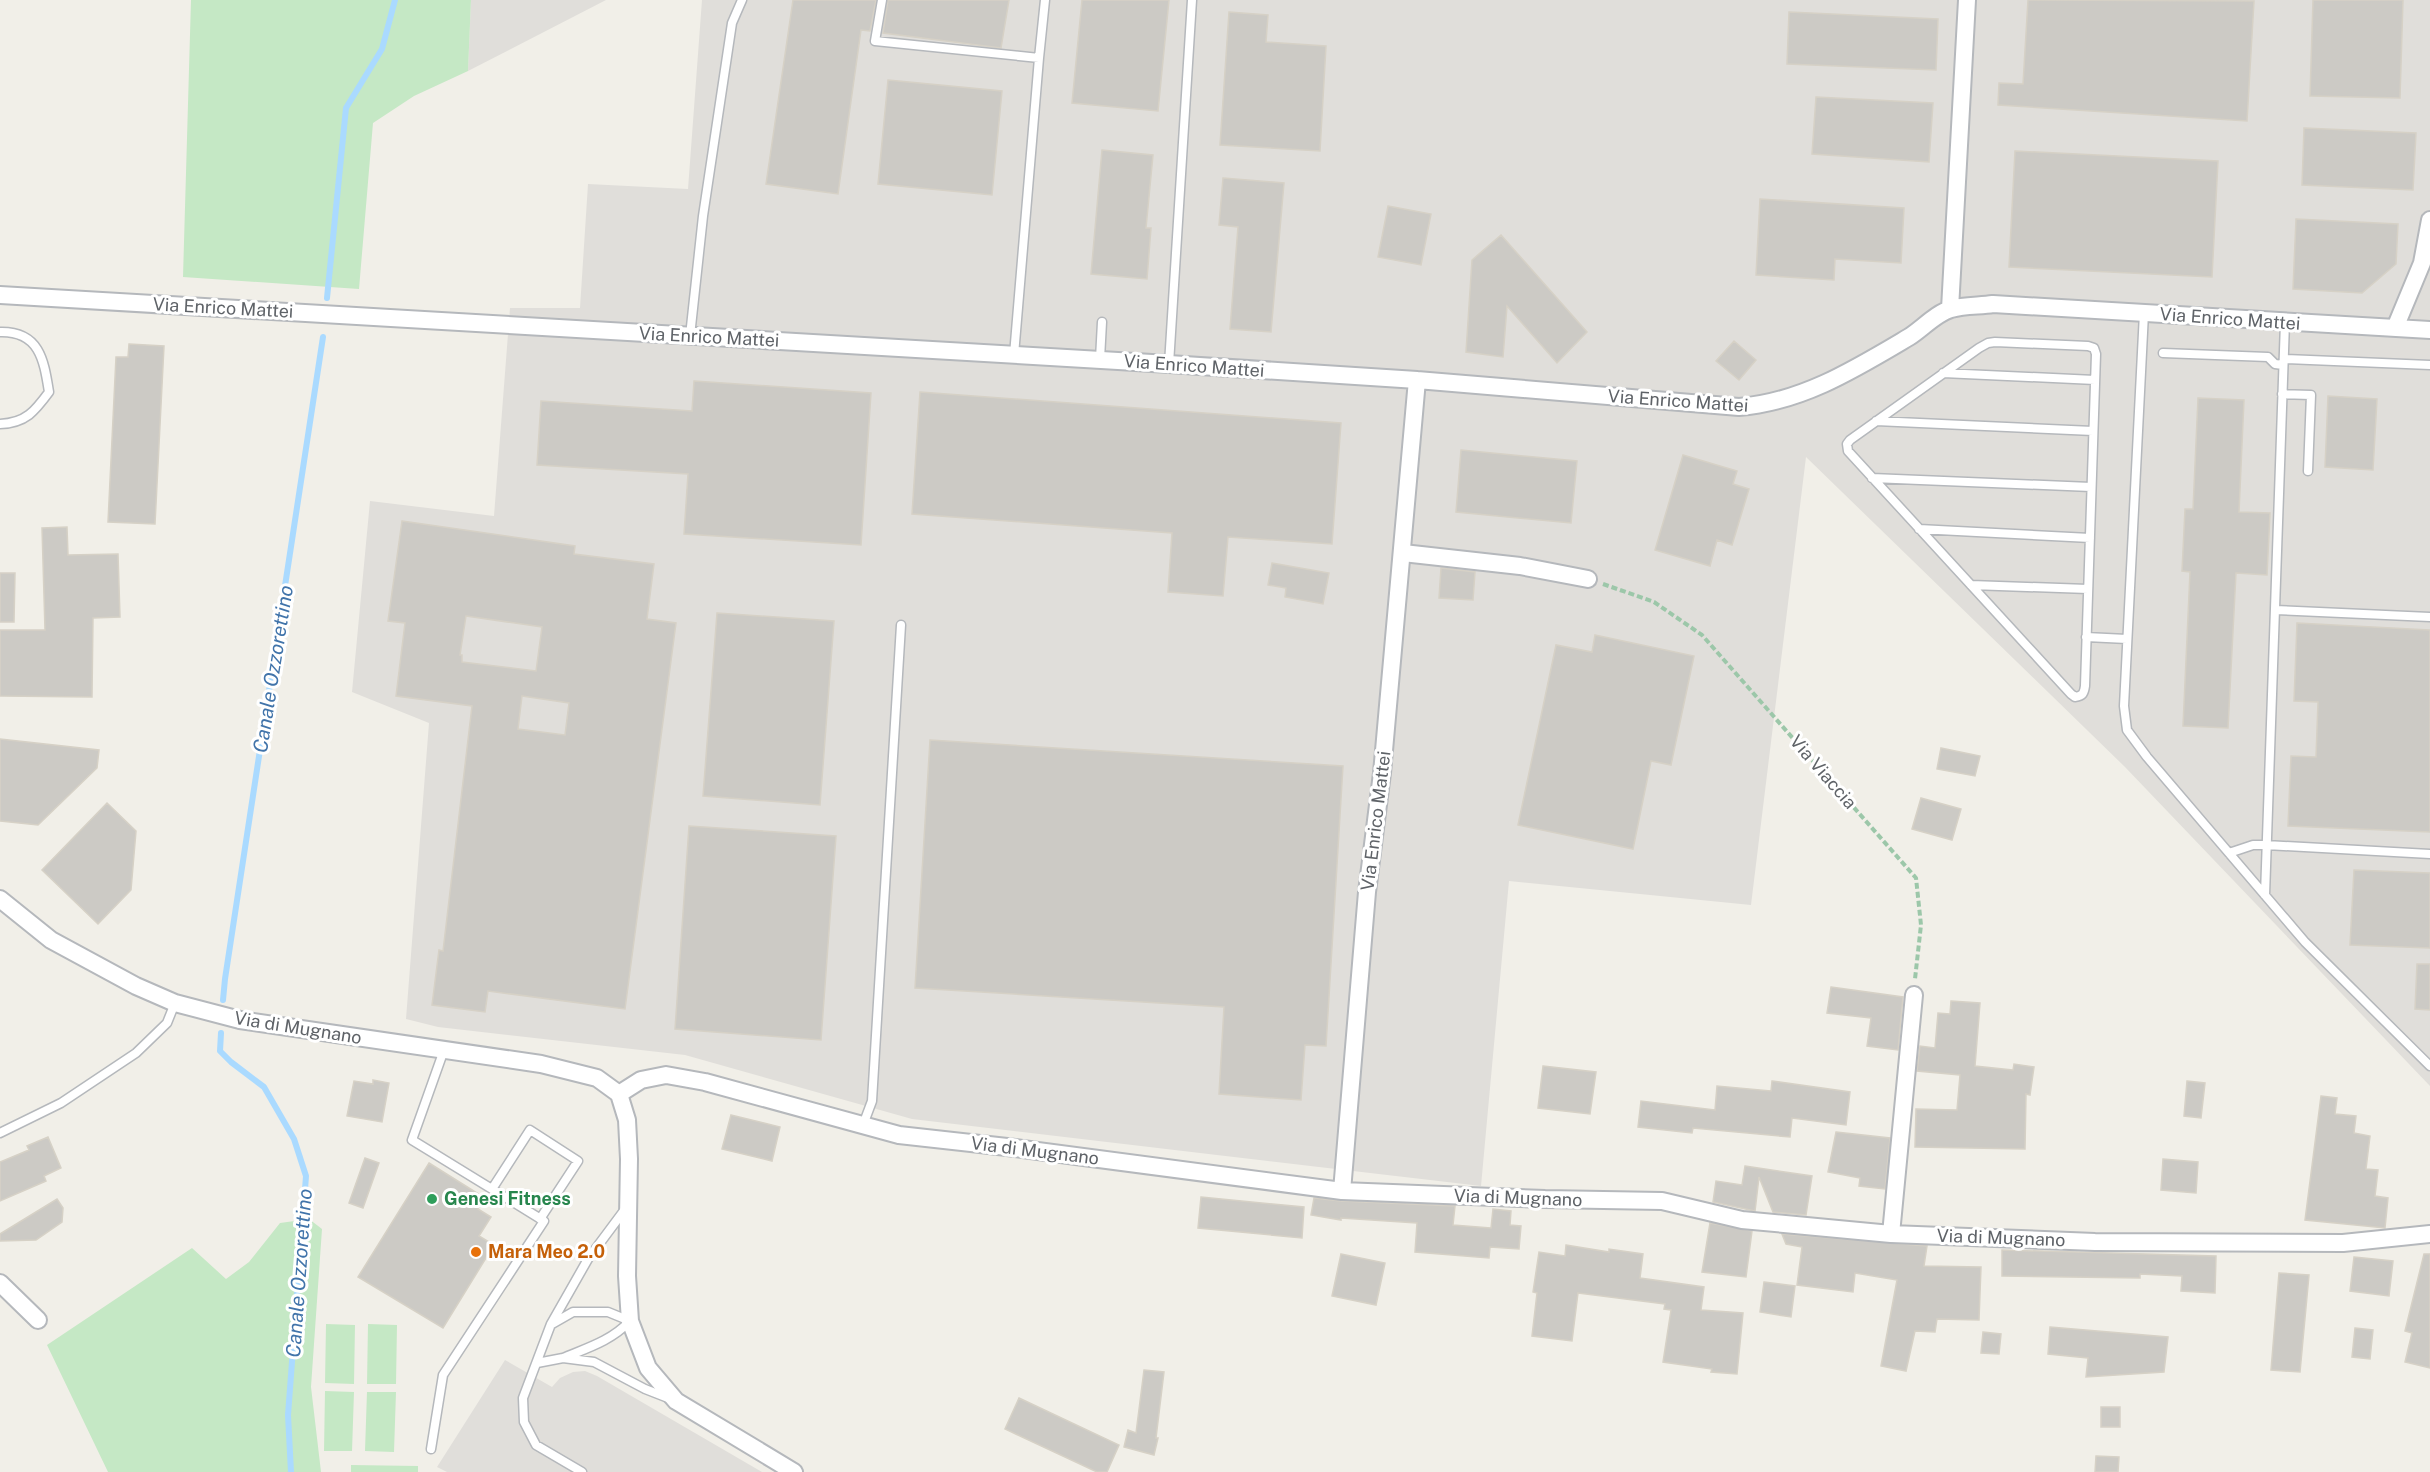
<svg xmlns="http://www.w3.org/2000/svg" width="2430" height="1472" font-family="'Public Sans',sans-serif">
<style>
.industrial{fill:#e0deda}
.green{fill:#c5e8c5}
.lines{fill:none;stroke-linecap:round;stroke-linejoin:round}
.stream{stroke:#aadaff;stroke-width:6}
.building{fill:#cccac5;stroke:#d6d1c6;stroke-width:1.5;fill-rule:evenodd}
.service-casing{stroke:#b5b8bc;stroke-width:11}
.minor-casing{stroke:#b5b8bc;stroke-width:20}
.path{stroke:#9cc7a9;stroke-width:4;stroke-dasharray:6 3;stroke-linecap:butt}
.service{stroke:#fff;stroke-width:8}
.minor{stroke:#fff;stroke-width:16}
.leisure-dot{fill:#2e9e5b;stroke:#fff;stroke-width:2}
.food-dot{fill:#e8710a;stroke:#fff;stroke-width:2}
.labels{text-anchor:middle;stroke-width:6;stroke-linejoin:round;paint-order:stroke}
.street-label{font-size:18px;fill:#5f6368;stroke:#fff}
.leisure-label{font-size:18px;font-weight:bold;fill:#27864d;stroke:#fff;text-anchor:start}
.food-label{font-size:18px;font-weight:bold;fill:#c56008;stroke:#fff;text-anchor:start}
.water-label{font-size:20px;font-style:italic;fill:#4174aa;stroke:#fff}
</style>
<rect width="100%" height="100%" fill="#f1efe8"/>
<path class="industrial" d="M 471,0 L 606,0 L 468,71 Z
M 702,0 L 2430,0 L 2430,1086 L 2125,767 L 1806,457 L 1751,905 L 1509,881 L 1481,1186 L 912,1119 L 685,1055 L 438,1027 L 406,1019 L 429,723 L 352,692 L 370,501 L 494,516 L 510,308 L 580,308 L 588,184 L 688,189 Z
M 505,1360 L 552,1387 L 560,1378 L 573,1372 L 585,1371 L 597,1376 L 762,1472 L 447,1472 L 437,1467 Z"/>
<path class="green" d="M 191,0 L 471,0 L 468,71 L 414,96 L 373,123 L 359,289 L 183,277 Z
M 309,1219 L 322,1229 L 311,1387 L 321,1472 L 108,1472 L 47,1345 L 192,1248 L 226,1279 L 249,1262 L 280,1223 Z
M 326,1324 L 355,1325 L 354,1384 L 325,1383 Z
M 368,1324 L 397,1325 L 396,1384 L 367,1384 Z
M 325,1391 L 354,1392 L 352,1451 L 324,1451 Z
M 367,1392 L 396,1392 L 394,1452 L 365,1451 Z
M 351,1465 L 418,1466 L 418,1472 L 351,1472 Z"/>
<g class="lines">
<path class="stream" d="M 327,298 L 346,108 L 382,49 L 395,0
M 223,1000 L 225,979 L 323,337
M 221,1033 L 220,1051 L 231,1062 L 264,1087 L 294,1139 L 306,1176 L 288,1415 L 291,1472"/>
</g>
<path class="building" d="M 793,0 L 876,0 L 870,31 L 861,30 L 838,194 L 766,184 Z
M 888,0 L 1009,0 L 1001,48 L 883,33 Z
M 1082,0 L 1169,0 L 1158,111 L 1072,103 Z
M 2028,0 L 2254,1 L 2247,121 L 1998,105 L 1999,83 L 2023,84 Z
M 2313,0 L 2403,0 L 2400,98 L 2310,96 Z
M 1229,12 L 1268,15 L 1266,42 L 1326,46 L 1320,151 L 1220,145 Z
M 1789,12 L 1938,19 L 1936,70 L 1787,64 Z
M 888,80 L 1002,91 L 992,195 L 878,184 Z
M 1816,97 L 1933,103 L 1929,162 L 1812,154 Z
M 2304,128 L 2416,133 L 2413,190 L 2302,185 Z
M 1102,150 L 1153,155 L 1146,228 L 1151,228 L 1147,279 L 1091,274 Z
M 2015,151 L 2218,161 L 2212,277 L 2009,267 Z
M 1223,178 L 1284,183 L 1271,332 L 1230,329 L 1238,227 L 1219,225 Z
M 1760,199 L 1904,208 L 1901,263 L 1835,259 L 1834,280 L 1756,275 Z
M 1388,206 L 1431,214 L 1421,265 L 1378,257 Z
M 2296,219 L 2398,224 L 2396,264 L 2362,293 L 2293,289 Z
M 1501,235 L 1587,332 L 1557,363 L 1507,306 L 1503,357 L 1466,352 L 1472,260 Z
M 1734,341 L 1756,360 L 1739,380 L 1716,361 Z
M 129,344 L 164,346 L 155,524 L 108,522 L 116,357 L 128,357 Z
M 694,381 L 871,393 L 861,545 L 684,534 L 688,474 L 537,465 L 541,401 L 692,411 Z
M 920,392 L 1341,423 L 1332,544 L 1228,537 L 1223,596 L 1168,592 L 1172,533 L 912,514 Z
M 2328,396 L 2377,399 L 2373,470 L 2325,467 Z
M 2198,398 L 2244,400 L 2239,512 L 2270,513 L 2267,575 L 2236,573 L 2228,728 L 2183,726 L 2190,572 L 2182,571 L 2185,509 L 2193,509 Z
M 1461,450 L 1577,461 L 1571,523 L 1456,512 Z
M 1683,455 L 1737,471 L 1733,484 L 1749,489 L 1732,545 L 1717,540 L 1710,566 L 1655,550 Z
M 402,521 L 575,546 L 574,554 L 654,564 L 647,619 L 676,623 L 625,1009 L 488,991 L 485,1012 L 432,1005 L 439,950 L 443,951 L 472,706 L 396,696 L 405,623 L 388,621 ZM 466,616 L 542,627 L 536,671 L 462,662 L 462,655 L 460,655 ZM 522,696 L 569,703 L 565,735 L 518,729 Z
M 67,527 L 68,555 L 118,554 L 120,617 L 93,618 L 92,697 L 0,696 L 0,630 L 45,630 L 42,528 Z
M 1272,563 L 1329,573 L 1323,604 L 1285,597 L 1286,588 L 1268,585 Z
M 1441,568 L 1475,572 L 1473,600 L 1439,598 Z
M 0,573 L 15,573 L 14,622 L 0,622 Z
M 717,613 L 834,621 L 820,805 L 703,796 Z
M 2297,623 L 2430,630 L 2430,832 L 2288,826 L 2291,756 L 2316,757 L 2318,702 L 2294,701 Z
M 1595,635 L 1694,656 L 1671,765 L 1651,761 L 1633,849 L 1518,825 L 1556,645 L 1592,652 Z
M 0,739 L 99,750 L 97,768 L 38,825 L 0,821 Z
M 930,740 L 1343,766 L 1326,1046 L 1305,1045 L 1301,1100 L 1219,1094 L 1224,1007 L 915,988 Z
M 1941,748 L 1980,756 L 1975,776 L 1937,769 Z
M 1921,798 L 1961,809 L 1952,840 L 1912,829 Z
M 107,803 L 136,831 L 131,890 L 98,924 L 42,870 Z
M 689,826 L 836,836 L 821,1040 L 675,1029 Z
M 2354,870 L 2430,873 L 2430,948 L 2350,945 Z
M 2417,964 L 2430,964 L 2430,1010 L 2415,1009 Z
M 1831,987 L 1903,997 L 1898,1050 L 1867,1046 L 1871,1018 L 1827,1013 Z
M 1951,1001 L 1980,1003 L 1975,1066 L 2013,1070 L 2014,1064 L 2034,1067 L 2030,1095 L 2026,1094 L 2025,1149 L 1915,1147 L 1916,1109 L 1957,1110 L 1960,1075 L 1917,1071 L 1920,1046 L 1935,1048 L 1938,1013 L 1950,1014 Z
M 1543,1066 L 1596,1072 L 1590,1114 L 1538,1108 Z
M 373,1080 L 389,1083 L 382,1122 L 347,1116 L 354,1081 L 373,1084 Z
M 1772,1081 L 1850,1092 L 1846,1125 L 1792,1118 L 1790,1137 L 1693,1128 L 1692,1133 L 1638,1127 L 1641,1101 L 1715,1110 L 1717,1086 L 1771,1091 Z
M 2187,1081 L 2205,1083 L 2201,1118 L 2184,1116 Z
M 2321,1096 L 2337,1098 L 2335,1114 L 2356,1116 L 2354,1133 L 2370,1136 L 2366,1169 L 2378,1170 L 2375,1196 L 2388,1198 L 2385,1228 L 2305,1220 Z
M 731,1115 L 780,1127 L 772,1161 L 722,1149 Z
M 1836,1132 L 1890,1138 L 1885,1189 L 1859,1186 L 1860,1178 L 1828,1172 Z
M 48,1137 L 61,1168 L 44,1176 L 46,1181 L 0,1201 L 0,1162 L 29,1150 L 27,1146 Z
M 365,1158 L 379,1163 L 363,1208 L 349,1203 Z
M 2163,1159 L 2198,1162 L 2196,1193 L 2161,1190 Z
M 429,1163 L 485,1198 L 478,1209 L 491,1217 L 479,1236 L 494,1245 L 443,1328 L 358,1277 Z
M 1745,1166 L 1812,1176 L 1806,1215 L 1773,1212 L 1759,1177 L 1755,1211 L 1713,1202 L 1716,1181 L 1742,1185 Z
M 1201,1197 L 1304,1207 L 1302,1238 L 1198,1228 Z
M 1314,1198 L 1341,1201 L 1455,1206 L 1453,1225 L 1491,1228 L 1493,1209 L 1511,1211 L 1510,1225 L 1521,1226 L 1519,1249 L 1490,1247 L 1489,1258 L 1415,1252 L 1417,1223 L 1341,1218 L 1341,1220 L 1311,1215 Z
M 57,1199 L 63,1208 L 62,1222 L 36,1240 L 0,1241 L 0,1234 Z
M 1710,1223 L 1752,1231 L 1746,1277 L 1702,1272 Z
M 1782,1234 L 1927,1246 L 1924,1266 L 1981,1267 L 1979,1320 L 1937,1319 L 1935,1332 L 1915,1331 L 1906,1371 L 1881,1366 L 1897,1280 L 1855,1273 L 1853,1292 L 1797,1285 L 1802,1247 L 1786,1244 Z
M 1566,1245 L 1609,1252 L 1609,1249 L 1643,1254 L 1640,1278 L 1704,1287 L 1701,1310 L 1743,1313 L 1737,1374 L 1711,1372 L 1712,1369 L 1663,1362 L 1671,1310 L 1664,1309 L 1665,1304 L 1578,1293 L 1572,1341 L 1532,1336 L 1537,1293 L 1533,1292 L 1539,1252 L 1565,1256 Z
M 2002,1250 L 2216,1256 L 2215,1293 L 2181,1291 L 2182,1276 L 2140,1274 L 2140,1278 L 2002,1276 Z
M 1341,1254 L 1385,1263 L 1376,1305 L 1332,1296 Z
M 2424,1254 L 2430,1254 L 2430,1368 L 2405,1362 L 2412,1333 L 2405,1331 Z
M 2354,1257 L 2393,1261 L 2389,1296 L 2350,1291 Z
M 2279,1273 L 2309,1275 L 2300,1372 L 2271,1370 Z
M 1764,1282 L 1795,1286 L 1791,1317 L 1760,1312 Z
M 2050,1327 L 2168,1337 L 2164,1372 L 2086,1377 L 2088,1358 L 2048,1354 Z
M 2355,1328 L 2373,1330 L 2370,1359 L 2352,1357 Z
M 1983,1332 L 2001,1334 L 1999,1354 L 1981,1353 Z
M 1144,1370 L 1164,1372 L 1156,1438 L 1158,1438 L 1154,1455 L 1124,1447 L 1128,1430 L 1136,1433 Z
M 1019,1398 L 1119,1445 L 1107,1472 L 1097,1472 L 1005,1429 Z
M 2101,1407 L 2120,1407 L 2120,1427 L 2101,1427 Z
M 2096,1456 L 2119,1457 L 2118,1472 L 2095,1472 Z"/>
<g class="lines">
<g class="service-casing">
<path id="service" d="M 882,0 L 875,41 L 1039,58 L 1045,0
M 2144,313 L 2124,706 L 2127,730 L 2147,757 L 2305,942 L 2430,1066
M 0,332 C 40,331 44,361 49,392 C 35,411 26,423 0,424
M 690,336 L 703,216 L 732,23 L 742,0
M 1995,342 L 2088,346 L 2094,348 L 2096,354 L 2085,686 C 2084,693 2083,696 2075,697 L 2071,694 L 1848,451 L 1847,444 L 1850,440 L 1979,348 L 1988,343 Z
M 2163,353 L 2268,357 L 2275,364 L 2283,365
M 1014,355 L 1039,58
M 1100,359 L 1102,322
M 2284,359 L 2430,365
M 1169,364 L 1192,0
M 1943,373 L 2095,380
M 2282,394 L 2311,395 L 2308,471
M 1876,421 L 2093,431
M 1872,478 L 2091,487
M 1919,529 L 2090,538
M 1971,585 L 2088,589
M 2275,610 L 2430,617
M 2086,637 L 2127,639
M 2229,853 L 2253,845 L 2266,845 L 2430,854
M 2265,895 L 2285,322
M 863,1125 L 872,1101 L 901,625
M 0,1133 L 61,1103 L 136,1053 L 167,1023 L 175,1003
M 492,1189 L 530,1130 L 578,1161 L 540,1219
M 552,1324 L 573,1312 L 608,1312 L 630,1321 C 611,1341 587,1348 563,1358
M 537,1363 L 563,1358 L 594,1362 L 645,1389 L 668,1398
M 431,1449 L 443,1375 L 544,1221 L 412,1140 L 444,1050
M 582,1472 L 536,1445 L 524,1422 L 523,1398 L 551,1324 L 588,1259 L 626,1208"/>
</g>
<g class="minor-casing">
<path id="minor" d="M 0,295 L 1169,364 L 1417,380 L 1739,407 C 1802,402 1855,369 1909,337 C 1922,329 1936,313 1951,309 C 1964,305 1980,306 1993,304 L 2430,330
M 1950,309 L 1967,0
M 2395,328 L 2422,263 L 2430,220
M 1403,553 L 1520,566 L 1588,579
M 0,899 L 51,940 L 136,986 L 175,1003 L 240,1020 L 541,1064 L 597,1078 L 619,1094 L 627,1120 L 629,1159 L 627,1276 L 630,1321 L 648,1368 L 676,1401 L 794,1472
M 619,1094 L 641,1080 L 666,1075 L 705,1082 L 899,1135 L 1007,1147 L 1342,1191 L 1545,1199 L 1662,1201 L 1742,1220 L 1891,1234 L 2095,1242 L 2343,1243 L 2430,1234
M 1342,1191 L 1367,892 L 1382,773 L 1417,380
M 1891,1234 L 1914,995
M 0,1283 L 38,1320"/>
</g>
<path class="path" d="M 1603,584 L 1654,602 L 1702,635 L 1916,878 L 1921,925 L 1915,979"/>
<use href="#service" class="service"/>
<use href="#minor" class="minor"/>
</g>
<circle class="leisure-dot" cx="432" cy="1199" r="6"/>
<circle class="food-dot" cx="476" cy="1252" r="6"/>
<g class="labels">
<g class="street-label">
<text transform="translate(223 308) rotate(3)" y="6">Via Enrico Mattei</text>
<text transform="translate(2230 319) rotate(4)" y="6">Via Enrico Mattei</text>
<text transform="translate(709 337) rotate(3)" y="6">Via Enrico Mattei</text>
<text transform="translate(1194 366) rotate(4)" y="6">Via Enrico Mattei</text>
<text transform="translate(1678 401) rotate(4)" y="6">Via Enrico Mattei</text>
<text transform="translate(1823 772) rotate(49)" y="6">Via Viaccia</text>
<text transform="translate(1376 821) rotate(-83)" y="6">Via Enrico Mattei</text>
<text transform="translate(298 1028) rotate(9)" y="6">Via di Mugnano</text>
<text transform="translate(1035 1151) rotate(7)" y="6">Via di Mugnano</text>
<text transform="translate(1518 1198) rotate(2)" y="6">Via di Mugnano</text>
<text transform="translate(2001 1238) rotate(2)" y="6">Via di Mugnano</text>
</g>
<g class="leisure-label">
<text x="444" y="1205">Genesi Fitness</text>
</g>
<g class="food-label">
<text x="488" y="1258">Mara Meo 2.0</text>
</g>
<g class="water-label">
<text transform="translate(273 669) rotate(-81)" y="7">Canale Ozzorettino</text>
<text transform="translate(299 1273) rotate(-86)" y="7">Canale Ozzorettino</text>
</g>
</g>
</svg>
